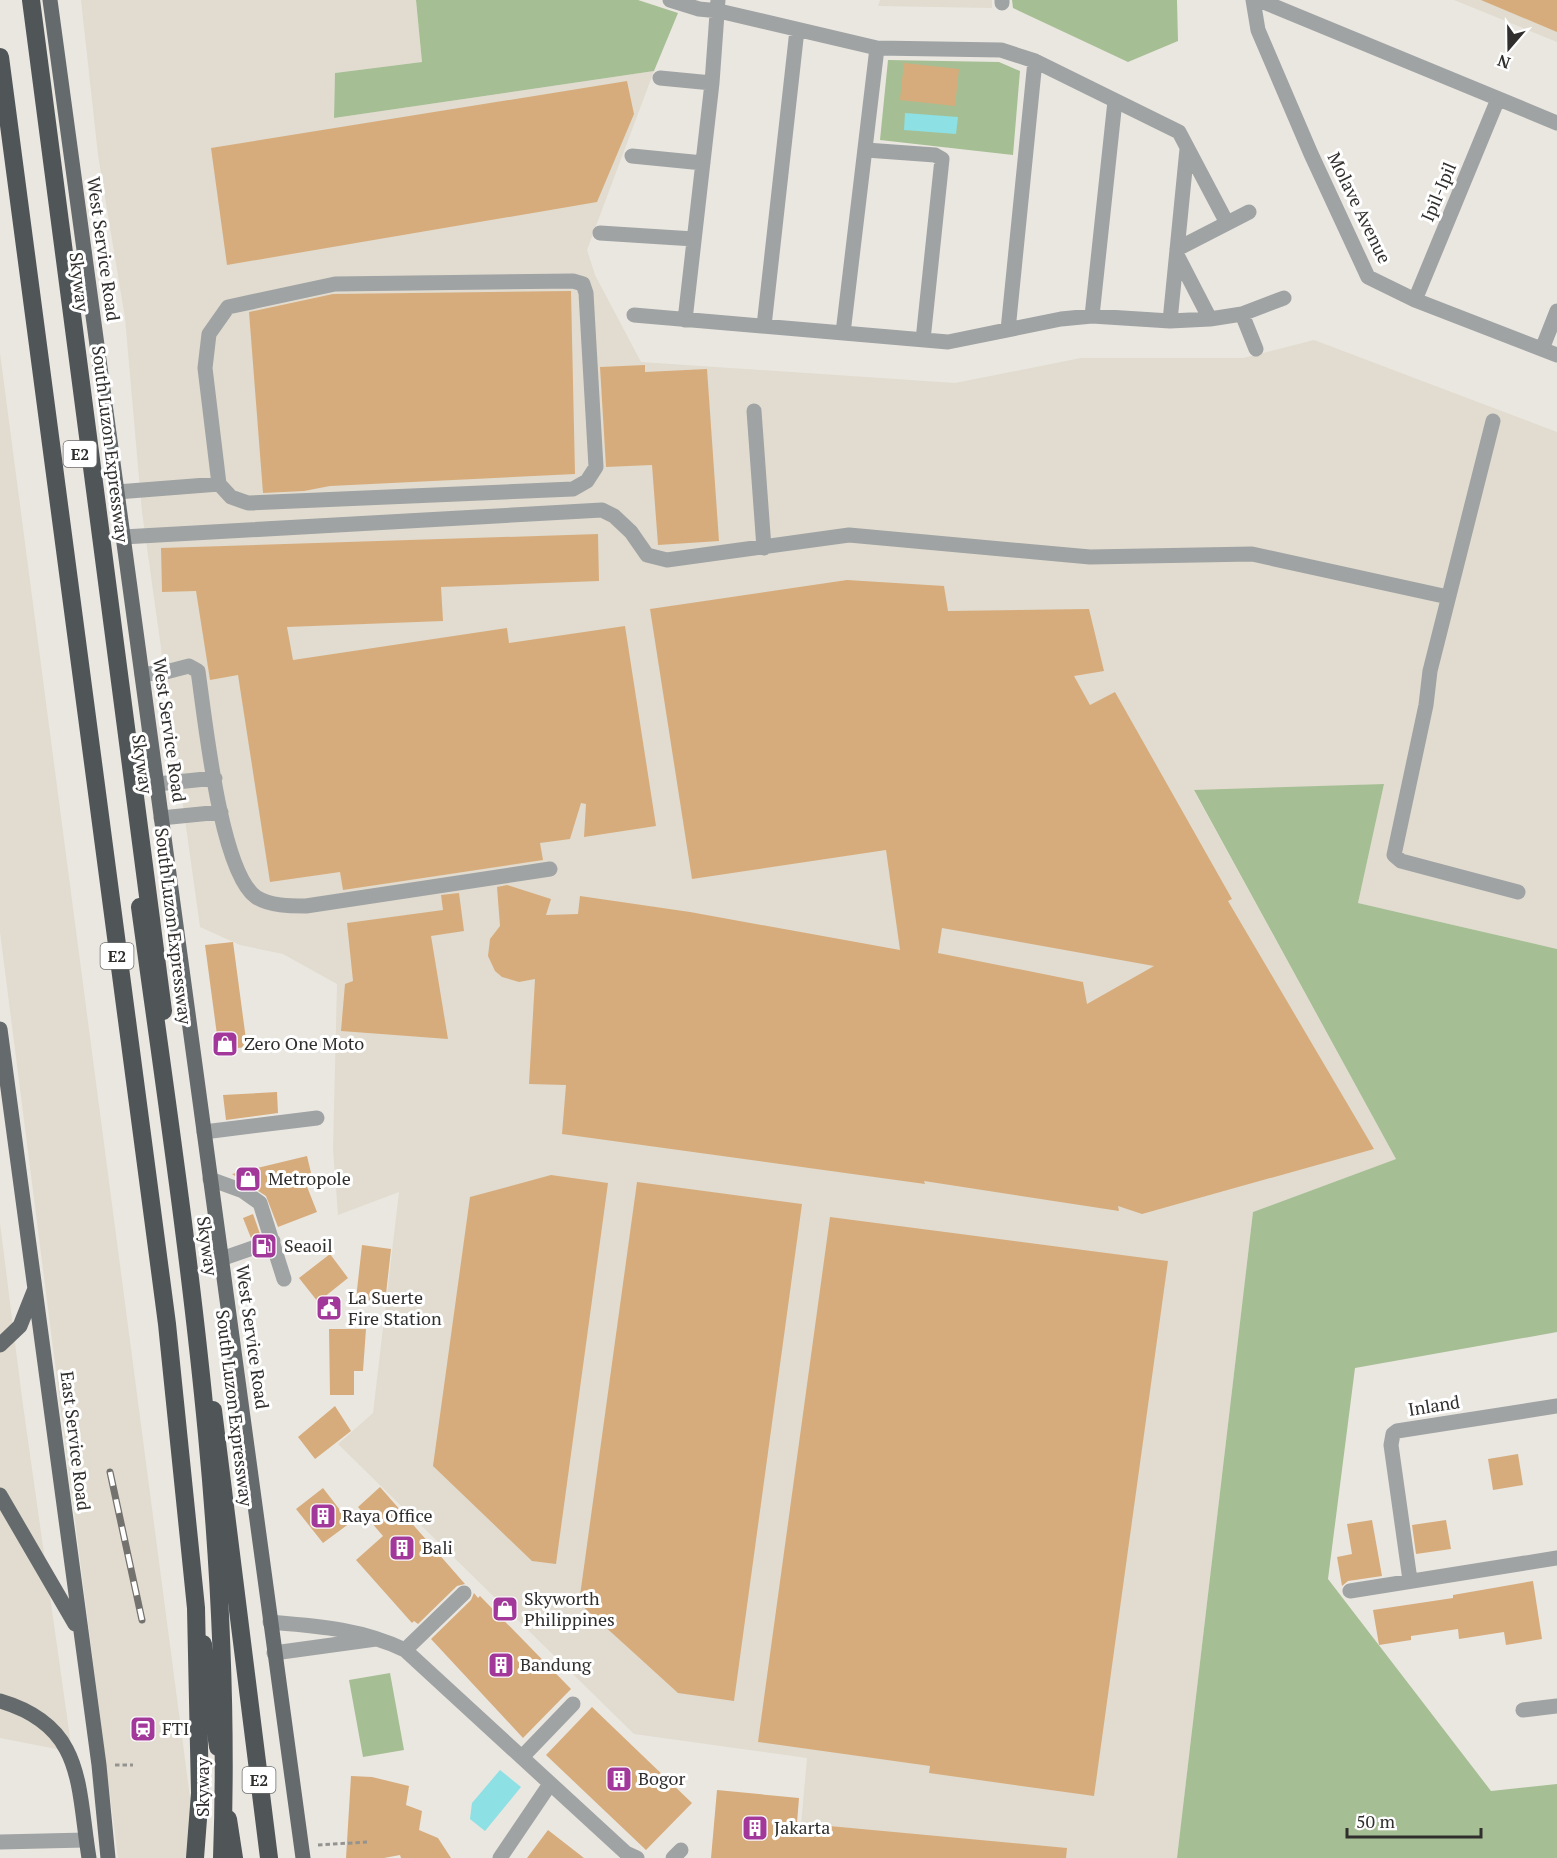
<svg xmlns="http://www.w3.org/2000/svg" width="1557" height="1858" font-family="'PT Serif',serif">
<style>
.built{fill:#e1dccf}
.green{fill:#a6be93}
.water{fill:#8de0e4}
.building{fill:#d7ac7c;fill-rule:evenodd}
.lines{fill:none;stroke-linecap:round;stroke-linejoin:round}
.path{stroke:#95938f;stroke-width:3;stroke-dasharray:4.5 3;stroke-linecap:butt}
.minor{stroke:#a0a3a4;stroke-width:15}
.major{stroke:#656a6c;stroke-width:15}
.highway{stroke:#505658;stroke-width:18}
.rail-casing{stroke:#74726e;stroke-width:7}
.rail{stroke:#fff;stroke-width:4.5;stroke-dasharray:14;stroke-linecap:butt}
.highway-bridge{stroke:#505658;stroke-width:18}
.labels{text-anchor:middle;stroke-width:6;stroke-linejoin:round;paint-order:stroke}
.shield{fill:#fff;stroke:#6e6d6c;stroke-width:1.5}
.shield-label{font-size:16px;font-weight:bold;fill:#302f2d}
.street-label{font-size:18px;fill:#302f2d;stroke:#fff}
.poi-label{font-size:18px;fill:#302f2d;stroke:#fff;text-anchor:start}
</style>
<rect width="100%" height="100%" fill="#eae7e1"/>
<path class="built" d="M 81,0 L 416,0 L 422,62 L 335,73 L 334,118 L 654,71 L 587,250 L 595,275 L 641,362 L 955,383 L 1081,358 L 1243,358 L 1314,340 L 1557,432 L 1557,949 L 1358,903 L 1384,784 L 1194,791 L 1396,1159 L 1253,1212 L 1177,1858 L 798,1858 L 807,1758 L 634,1734 L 338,1444 L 373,1413 L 399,1192 L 338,1215 L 333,1149 L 337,984 L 283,954 L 240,945 L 200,927 L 142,512 L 125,318 L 98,155 Z
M 880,0 L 992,0 L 992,8 L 878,6 Z
M 1454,0 L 1557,0 L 1557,42 Z
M 0,353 L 198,1858 L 118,1858 L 0,932 Z
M 0,1223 L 22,1398 L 72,1752 L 0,1738 Z"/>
<path class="green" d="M 416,0 L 638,0 L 678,13 L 654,71 L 334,118 L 335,73 L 422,62 Z
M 1012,0 L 1177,0 L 1178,41 L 1128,62 L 1013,8 Z
M 888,60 L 999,62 L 1020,71 L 1013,155 L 880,140 Z
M 1384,784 L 1358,903 L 1557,949 L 1557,1332 L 1355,1368 L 1328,1579 L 1491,1791 L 1557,1784 L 1557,1858 L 1177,1858 L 1253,1212 L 1396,1159 L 1194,790 Z
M 390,1673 L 404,1750 L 363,1757 L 349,1680 Z"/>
<path class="water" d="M 905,113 L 958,117 L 956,134 L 904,130 Z
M 500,1770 L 521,1787 L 485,1831 L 470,1819 L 472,1803 Z"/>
<path class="building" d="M 1481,0 L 1557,0 L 1557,32 Z
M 904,63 L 959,69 L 955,106 L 900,100 Z
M 627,81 L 634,114 L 597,202 L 227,265 L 211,148 Z
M 571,291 L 575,474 L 330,486 L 304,491 L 263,493 L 249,312 L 333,294 Z
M 645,365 L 645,372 L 707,369 L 719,541 L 658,545 L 652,465 L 606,467 L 600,367 Z
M 598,534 L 599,581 L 441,587 L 443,621 L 287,627 L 293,660 L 507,628 L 509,643 L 625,626 L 656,826 L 584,837 L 586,804 L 581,803 L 570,839 L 540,843 L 543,860 L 343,890 L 340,872 L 270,882 L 238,675 L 210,680 L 196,591 L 162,592 L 161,548 Z
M 847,580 L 944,586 L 948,611 L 1089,609 L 1104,671 L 1074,676 L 1090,705 L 1115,692 L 1232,899 L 1228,901 L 1374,1149 L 1142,1214 L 1118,1206 L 1119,1211 L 924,1181 L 925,1184 L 562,1134 L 566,1085 L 529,1084 L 535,979 L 519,982 L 502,977 L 495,971 L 488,956 L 490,939 L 500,926 L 497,887 L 507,885 L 551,899 L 546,915 L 578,914 L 580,896 L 690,912 L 900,950 L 886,850 L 692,879 L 650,609 ZM 942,928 L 1154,966 L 1087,1004 L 1083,982 L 938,953 Z
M 459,893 L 464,931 L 431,936 L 448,1039 L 341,1031 L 345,984 L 353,981 L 347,923 L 443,910 L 441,895 Z
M 233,942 L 247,1047 L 219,1050 L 205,945 Z
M 277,1092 L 278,1113 L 226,1120 L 223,1095 Z
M 307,1156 L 312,1177 L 304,1179 L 317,1212 L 278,1227 L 266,1196 L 232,1174 Z
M 551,1175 L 608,1183 L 556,1564 L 532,1561 L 433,1466 L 470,1197 Z
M 637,1182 L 802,1204 L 734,1701 L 678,1693 L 579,1603 Z
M 253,1214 L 260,1234 L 251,1238 L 243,1218 Z
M 830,1217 L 1168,1261 L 1094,1796 L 929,1773 L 930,1766 L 758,1742 Z
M 362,1245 L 391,1249 L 385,1303 L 356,1299 Z
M 330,1254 L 348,1278 L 318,1302 L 299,1278 Z
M 329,1329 L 366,1329 L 363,1371 L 354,1371 L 354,1395 L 330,1395 Z
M 335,1406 L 351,1431 L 315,1459 L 298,1437 Z
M 1518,1454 L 1523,1485 L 1493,1490 L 1488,1459 Z
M 380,1487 L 465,1584 L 457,1586 L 418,1624 L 414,1621 L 412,1623 L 356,1560 L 383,1536 L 358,1507 Z
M 323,1488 L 350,1523 L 323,1543 L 296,1509 Z
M 1372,1520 L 1382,1576 L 1348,1581 L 1342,1586 L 1337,1557 L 1352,1554 L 1347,1524 Z
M 1446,1520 L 1451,1549 L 1416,1554 L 1412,1525 Z
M 1533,1581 L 1542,1639 L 1506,1645 L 1504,1632 L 1459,1639 L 1458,1629 L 1411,1636 L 1411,1640 L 1379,1645 L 1373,1610 L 1453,1598 L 1453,1595 Z
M 474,1593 L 478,1598 L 480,1596 L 571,1689 L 523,1738 L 431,1639 L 471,1600 Z
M 592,1707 L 692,1803 L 646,1850 L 546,1755 Z
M 351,1776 L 372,1777 L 409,1786 L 406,1805 L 422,1811 L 419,1830 L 438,1838 L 451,1858 L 401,1858 L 400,1855 L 384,1858 L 346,1858 Z
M 717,1790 L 799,1798 L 797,1823 L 1067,1848 L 1066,1858 L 711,1858 Z
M 548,1830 L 584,1858 L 527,1858 Z"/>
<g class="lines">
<path class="path" d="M 115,1765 L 133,1765
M 318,1845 L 367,1842"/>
<path class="minor" d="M 670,0 L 699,9 L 719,11 L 877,48 L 1001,50 L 1035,61 L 1179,132 L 1227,223
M 1002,0 L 1002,3
M 1253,0 L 1258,30 L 1311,154 L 1368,277 L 1415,300 L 1557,355
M 1259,0 L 1557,123
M 660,78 L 712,83
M 866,150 L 935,155 L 942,159 L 923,340
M 632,156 L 703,163
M 600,233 L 694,239
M 1177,249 L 1249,212
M 1177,255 L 1210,319
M 573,281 L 583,284 L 586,293 L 596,467 L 587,481 L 573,489 L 248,503 L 231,497 L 219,484 L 205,368 L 209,334 L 228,307 L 335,284 Z
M 1415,300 L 1498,99
M 1242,314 L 1256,349
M 634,315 L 948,342 L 1061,319 L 1092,316 L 1170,321 L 1210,319 L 1242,314 L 1284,298
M 1092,316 L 1115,101
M 685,320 L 712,83 L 718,0
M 1170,321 L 1187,149
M 764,326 L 797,30
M 1008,330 L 1035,61
M 843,333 L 877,48
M 1542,349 L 1557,311
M 754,411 L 764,548
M 1493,421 L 1430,671 L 1426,705 L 1394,855 L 1401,861 L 1518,892
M 117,492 L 219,484
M 123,537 L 602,510 L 614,516 L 631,532 L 647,555 L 667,560 L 849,535 L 1090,557 L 1252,554 L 1448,597
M 142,674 L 162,673 L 189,666 L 198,671 C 205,718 220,871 256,897 C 270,906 290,906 306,906 L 550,869
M 157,784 L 215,778
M 161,818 L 221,812
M 204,1132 L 317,1118
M 210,1179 L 243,1191 L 260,1203 L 284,1279
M 221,1259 L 273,1241
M 1410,1580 L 1391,1445 L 1393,1434 L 1397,1431 L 1557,1406
M 1350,1591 L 1557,1558
M 270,1622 C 318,1626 362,1629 405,1650 L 626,1853 L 637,1858
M 405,1650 L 464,1593
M 274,1653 L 376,1639
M 1523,1710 L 1557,1706
M 523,1756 L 573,1704
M 0,1842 L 86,1840
M 500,1858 L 550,1784
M 673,1858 L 681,1850"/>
<path class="major" d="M 50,0 L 303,1858
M 0,1029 L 99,1765 L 108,1858
M 0,1345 L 20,1326 L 34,1291
M 0,1495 L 75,1624
M 0,1701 C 85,1726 77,1785 89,1858"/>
<path class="highway" d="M 31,0 L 163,1011
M 213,1410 L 269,1858
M 203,1644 L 218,1747
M 228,1819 L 234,1858"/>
<g class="rail-casing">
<path id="rail" d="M 110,1472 L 142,1620"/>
</g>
<use href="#rail" class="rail"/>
<path class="highway-bridge" d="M 0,57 L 167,1324 L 196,1608 L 200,1793 L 195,1858
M 140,907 C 183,1222 234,1539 222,1858"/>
</g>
<defs>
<g id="shop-square" transform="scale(1.35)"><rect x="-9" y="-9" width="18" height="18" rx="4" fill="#a1389a" stroke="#fff"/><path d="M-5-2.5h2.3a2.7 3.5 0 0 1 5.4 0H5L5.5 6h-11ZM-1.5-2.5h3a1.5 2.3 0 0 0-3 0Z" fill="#fff"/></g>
<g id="fuel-square" transform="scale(1.35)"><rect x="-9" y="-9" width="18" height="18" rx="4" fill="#a1389a" stroke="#fff"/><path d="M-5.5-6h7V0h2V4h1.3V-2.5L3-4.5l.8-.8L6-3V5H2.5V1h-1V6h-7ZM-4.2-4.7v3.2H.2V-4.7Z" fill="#fff"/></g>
<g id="civic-square" transform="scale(1.35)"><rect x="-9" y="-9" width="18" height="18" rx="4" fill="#a1389a" stroke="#fff"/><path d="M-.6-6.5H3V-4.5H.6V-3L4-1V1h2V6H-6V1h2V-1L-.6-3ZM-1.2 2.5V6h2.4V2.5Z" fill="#fff"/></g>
<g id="building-square" transform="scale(1.35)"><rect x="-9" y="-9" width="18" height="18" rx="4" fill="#a1389a" stroke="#fff"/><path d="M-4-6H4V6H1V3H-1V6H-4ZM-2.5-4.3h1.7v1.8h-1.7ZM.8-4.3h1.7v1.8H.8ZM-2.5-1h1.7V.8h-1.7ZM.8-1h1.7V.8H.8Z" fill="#fff"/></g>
<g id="station-square" transform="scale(1.35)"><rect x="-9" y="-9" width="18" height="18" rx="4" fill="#a1389a" stroke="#fff"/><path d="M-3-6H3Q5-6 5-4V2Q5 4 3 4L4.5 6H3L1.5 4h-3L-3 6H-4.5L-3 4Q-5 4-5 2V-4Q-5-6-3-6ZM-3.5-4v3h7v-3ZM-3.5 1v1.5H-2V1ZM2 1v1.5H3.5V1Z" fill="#fff"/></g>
</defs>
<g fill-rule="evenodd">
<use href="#shop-square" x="225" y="1044"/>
<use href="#shop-square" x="248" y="1179"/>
<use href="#fuel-square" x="264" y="1246"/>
<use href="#civic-square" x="329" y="1308"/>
<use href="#building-square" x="323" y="1516"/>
<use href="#building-square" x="402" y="1548"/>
<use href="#shop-square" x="505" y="1609"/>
<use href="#building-square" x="501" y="1665"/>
<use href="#station-square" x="143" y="1729"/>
<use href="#building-square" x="619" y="1779"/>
<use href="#building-square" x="755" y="1828"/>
</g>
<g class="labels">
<g class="shield">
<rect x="63.5" y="441" width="33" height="26" rx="4.5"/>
<rect x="100.5" y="943" width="33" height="26" rx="4.5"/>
<rect x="242.5" y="1767" width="33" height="26" rx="4.5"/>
</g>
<g class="shield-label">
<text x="80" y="460">E2</text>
<text x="117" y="962">E2</text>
<text x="259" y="1786">E2</text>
</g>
<g class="street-label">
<text transform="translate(1439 192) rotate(-67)" y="6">Ipil-Ipil</text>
<text transform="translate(1359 208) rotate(64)" y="6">Molave Avenue</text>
<text transform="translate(103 249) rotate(82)" y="6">West Service Road</text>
<text transform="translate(79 282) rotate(83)" y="6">Skyway</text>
<text transform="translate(110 444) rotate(83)" y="6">South Luzon Expressway</text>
<text transform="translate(169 730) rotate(82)" y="6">West Service Road</text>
<text transform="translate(142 764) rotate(82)" y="6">Skyway</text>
<text transform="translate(173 926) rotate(83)" y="6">South Luzon Expressway</text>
<text transform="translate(207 1246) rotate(82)" y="6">Skyway</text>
<text transform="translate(252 1337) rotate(82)" y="6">West Service Road</text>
<text transform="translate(1434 1406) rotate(-9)" y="6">Inland</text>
<text transform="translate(234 1408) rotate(83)" y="6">South Luzon Expressway</text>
<text transform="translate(75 1441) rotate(83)" y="6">East Service Road</text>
<text transform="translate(203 1787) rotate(-90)" y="6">Skyway</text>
</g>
<g class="poi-label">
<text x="244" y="1050">Zero One Moto</text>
<text x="268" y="1185">Metropole</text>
<text x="284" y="1252">Seaoil</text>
<text x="348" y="1304">La Suerte<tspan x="348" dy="21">Fire Station</tspan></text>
<text x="342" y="1522">Raya Office</text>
<text x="422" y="1554">Bali</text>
<text x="524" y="1605">Skyworth<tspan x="524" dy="21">Philippines</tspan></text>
<text x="520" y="1671">Bandung</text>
<text x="162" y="1735">FTI</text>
<text x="638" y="1785">Bogor</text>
<text x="774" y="1834">Jakarta</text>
</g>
</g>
<g transform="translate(1509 48) rotate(200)" stroke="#ffffff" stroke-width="4.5" paint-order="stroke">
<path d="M0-4.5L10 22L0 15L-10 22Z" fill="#302f2d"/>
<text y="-9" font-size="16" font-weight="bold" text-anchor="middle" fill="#302f2d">N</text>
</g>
<path d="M1347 1828v9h134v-9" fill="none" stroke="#302f2d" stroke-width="3"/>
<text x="1356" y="1828" font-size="18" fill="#302f2d" stroke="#ffffff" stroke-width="4.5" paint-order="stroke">50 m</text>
</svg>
